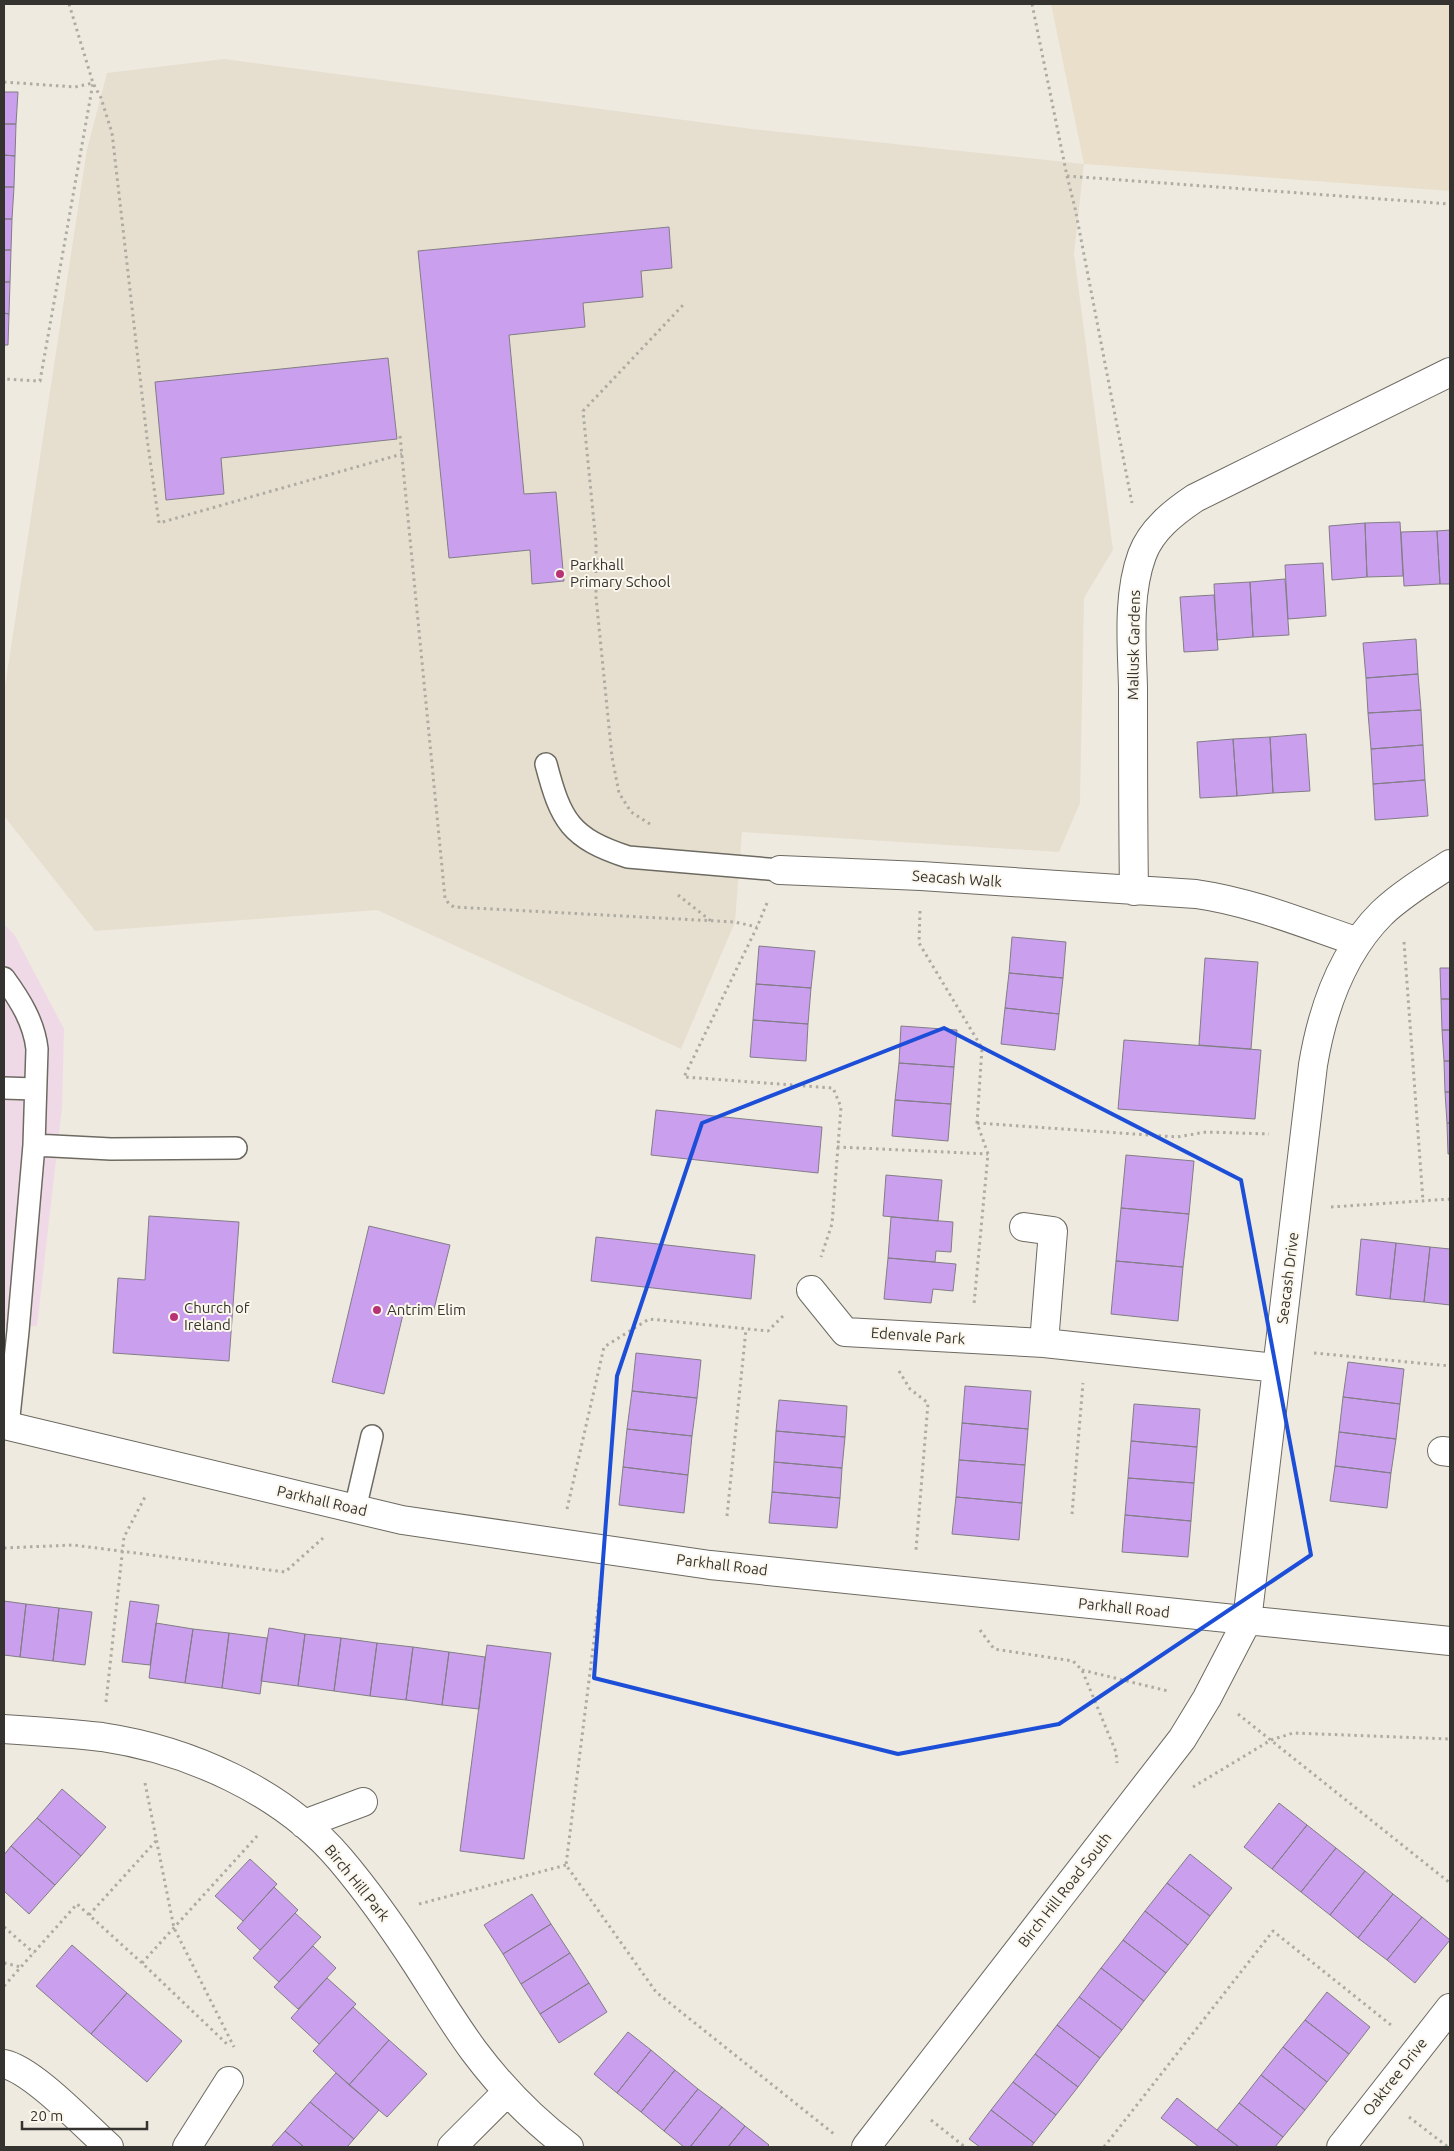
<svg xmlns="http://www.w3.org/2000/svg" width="1454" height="2151" font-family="Ubuntu,sans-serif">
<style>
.commercial{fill:#efd9e7}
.industrial{fill:#eadfcb}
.built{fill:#e6dfcf}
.building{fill:#ca9fed;stroke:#827d86}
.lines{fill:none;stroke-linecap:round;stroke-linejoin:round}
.lane-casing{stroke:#6d6a61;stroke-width:24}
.street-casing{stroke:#6d6a61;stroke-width:30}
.path{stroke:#aeaba3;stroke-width:3;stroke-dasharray:2.5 4;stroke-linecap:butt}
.lane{stroke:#fff;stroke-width:21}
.street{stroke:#fff;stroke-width:28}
.marked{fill:none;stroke:#1d4ed8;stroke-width:4;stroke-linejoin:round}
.poi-dot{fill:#b83276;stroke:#fcf7ed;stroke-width:2}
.labels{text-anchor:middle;stroke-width:4;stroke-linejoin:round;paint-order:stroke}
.poi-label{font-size:15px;fill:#34332f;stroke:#fcf7ed;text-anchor:start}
.street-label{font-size:15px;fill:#34332f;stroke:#fcf7ed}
</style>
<rect width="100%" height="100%" fill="#eeeae0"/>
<path class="commercial" d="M 4,924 L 15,936 L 64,1029 L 62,1107 L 37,1326 L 4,1326 Z"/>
<path class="industrial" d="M 1051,4 L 1450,4 L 1450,191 L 1084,164 Z"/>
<path class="built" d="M 224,59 L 752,129 L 1084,164 L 1074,254 L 1113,550 L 1084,598 L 1080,803 L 1059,852 L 742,832 L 735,922 L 681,1049 L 377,910 L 95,931 L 4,816 L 4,693 L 87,149 L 107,73 Z"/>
<path class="building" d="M 4,92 L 18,92 L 16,124 L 4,124 Z
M 4,124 L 16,124 L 15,156 L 4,155 Z
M 4,155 L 15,156 L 14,187 L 4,187 Z
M 4,187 L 14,187 L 12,219 L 4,219 Z
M 4,219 L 12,219 L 11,250 L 4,250 Z
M 669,227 L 672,268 L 641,271 L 643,297 L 583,303 L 585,327 L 509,335 L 524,494 L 556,492 L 564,581 L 532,584 L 530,550 L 449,558 L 418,251 Z
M 4,250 L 11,250 L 10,282 L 4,282 Z
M 4,282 L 10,282 L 9,314 L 4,313 Z
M 4,313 L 9,314 L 8,345 L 4,345 Z
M 388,358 L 397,439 L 221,458 L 224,494 L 166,500 L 155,382 Z
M 1400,522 L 1403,576 L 1367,577 L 1365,523 Z
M 1365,523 L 1367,577 L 1332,580 L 1329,526 Z
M 1450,530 L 1450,584 L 1440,584 L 1437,531 Z
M 1437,531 L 1440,584 L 1404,586 L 1401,532 Z
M 1323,563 L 1326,616 L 1288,619 L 1285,565 Z
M 1285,579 L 1289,635 L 1253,637 L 1250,582 Z
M 1250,582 L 1253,637 L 1217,640 L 1214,584 Z
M 1214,595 L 1218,650 L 1184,652 L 1180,597 Z
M 1416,639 L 1418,674 L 1366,678 L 1363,643 Z
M 1418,674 L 1421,710 L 1368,713 L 1366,678 Z
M 1421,710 L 1423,745 L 1371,749 L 1368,713 Z
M 1306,734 L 1310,791 L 1273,793 L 1270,737 Z
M 1270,737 L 1273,793 L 1237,796 L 1233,739 Z
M 1233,739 L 1237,796 L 1200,798 L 1197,742 Z
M 1423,745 L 1425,780 L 1373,784 L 1371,749 Z
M 1425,780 L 1428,816 L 1375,820 L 1373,784 Z
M 1012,937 L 1066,942 L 1063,978 L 1009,973 Z
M 759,946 L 815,951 L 811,988 L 756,984 Z
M 1205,958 L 1258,962 L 1251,1049 L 1199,1045 Z
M 1440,968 L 1450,968 L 1450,999 L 1441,999 Z
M 1009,973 L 1063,978 L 1059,1014 L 1005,1008 Z
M 756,984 L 811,988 L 808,1024 L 753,1020 Z
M 1441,999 L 1450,999 L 1450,1030 L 1442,1030 Z
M 1005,1008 L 1059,1014 L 1055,1050 L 1001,1044 Z
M 753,1020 L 808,1024 L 806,1061 L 750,1057 Z
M 901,1026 L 957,1030 L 954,1067 L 899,1063 Z
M 1442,1030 L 1450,1030 L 1450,1061 L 1444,1061 Z
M 1124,1040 L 1261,1050 L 1255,1119 L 1118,1109 Z
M 1444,1061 L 1450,1061 L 1450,1092 L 1445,1092 Z
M 899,1063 L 954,1067 L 951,1104 L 895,1100 Z
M 1445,1092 L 1450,1092 L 1450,1123 L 1447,1123 Z
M 895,1100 L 951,1104 L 948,1141 L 892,1136 Z
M 656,1110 L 822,1127 L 818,1173 L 651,1155 Z
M 1447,1123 L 1450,1123 L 1450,1154 L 1448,1154 Z
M 1126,1155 L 1194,1161 L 1189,1214 L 1121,1208 Z
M 886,1175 L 942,1180 L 938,1221 L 883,1216 Z
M 1121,1208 L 1189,1214 L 1183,1267 L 1116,1261 Z
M 149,1216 L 239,1222 L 229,1361 L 113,1353 L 118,1278 L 145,1280 Z
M 891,1217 L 953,1222 L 951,1252 L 936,1251 L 935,1262 L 888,1258 Z
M 369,1226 L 450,1245 L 433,1313 L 405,1306 L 384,1394 L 332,1382 Z
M 596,1237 L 755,1255 L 751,1299 L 591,1281 Z
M 1361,1239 L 1396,1243 L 1390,1299 L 1356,1295 Z
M 1396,1243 L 1430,1247 L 1424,1302 L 1390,1299 Z
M 1430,1247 L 1450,1249 L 1450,1305 L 1424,1302 Z
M 888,1258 L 956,1264 L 953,1291 L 933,1289 L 931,1303 L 884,1299 Z
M 1116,1261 L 1183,1267 L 1178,1321 L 1111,1314 Z
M 636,1353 L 701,1360 L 697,1398 L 632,1391 Z
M 1348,1362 L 1404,1369 L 1400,1404 L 1343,1397 Z
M 965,1386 L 1031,1391 L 1028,1429 L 962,1423 Z
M 632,1391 L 697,1398 L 692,1436 L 627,1429 Z
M 1343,1397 L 1400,1404 L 1396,1439 L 1339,1432 Z
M 779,1400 L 847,1406 L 845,1437 L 776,1431 Z
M 1134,1404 L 1200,1409 L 1197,1447 L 1131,1441 Z
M 962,1423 L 1028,1429 L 1025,1465 L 959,1460 Z
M 627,1429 L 692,1436 L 688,1475 L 623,1467 Z
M 776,1431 L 845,1437 L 842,1468 L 774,1462 Z
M 1339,1432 L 1396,1439 L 1391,1473 L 1335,1466 Z
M 1131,1441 L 1197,1447 L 1194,1483 L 1128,1478 Z
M 959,1460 L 1025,1465 L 1022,1503 L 956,1497 Z
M 774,1462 L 842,1468 L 840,1498 L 772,1492 Z
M 1335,1466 L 1391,1473 L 1387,1508 L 1330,1501 Z
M 623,1467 L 688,1475 L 684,1513 L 619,1505 Z
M 1128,1478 L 1194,1483 L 1191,1521 L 1125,1515 Z
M 772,1492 L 840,1498 L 837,1528 L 769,1523 Z
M 956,1497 L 1022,1503 L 1019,1540 L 952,1534 Z
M 1125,1515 L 1191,1521 L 1188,1557 L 1122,1552 Z
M 4,1601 L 26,1604 L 20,1657 L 4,1655 Z
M 130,1601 L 159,1605 L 150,1665 L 122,1662 Z
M 26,1604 L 59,1608 L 53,1661 L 20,1657 Z
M 59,1608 L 92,1612 L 85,1665 L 53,1661 Z
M 156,1623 L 193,1629 L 185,1683 L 149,1678 Z
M 269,1628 L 305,1634 L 298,1686 L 261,1681 Z
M 193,1629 L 229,1633 L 222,1688 L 185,1683 Z
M 229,1633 L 267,1638 L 260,1694 L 222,1688 Z
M 305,1634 L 341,1638 L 334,1691 L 298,1686 Z
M 341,1638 L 377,1643 L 370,1696 L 334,1691 Z
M 377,1643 L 413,1647 L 406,1700 L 370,1696 Z
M 487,1645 L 551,1653 L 524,1859 L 460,1851 Z
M 413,1647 L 449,1652 L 442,1705 L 406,1700 Z
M 449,1652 L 485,1657 L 479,1709 L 442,1705 Z
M 62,1789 L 106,1827 L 81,1856 L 37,1818 Z
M 1279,1803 L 1307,1825 L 1272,1869 L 1244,1847 Z
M 37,1818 L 81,1856 L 55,1885 L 11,1846 Z
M 1307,1825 L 1336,1848 L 1301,1892 L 1272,1869 Z
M 11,1846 L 55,1885 L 29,1914 L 4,1891 L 4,1855 Z
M 1336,1848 L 1365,1871 L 1330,1915 L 1301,1892 Z
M 1190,1854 L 1232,1888 L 1210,1916 L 1167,1883 Z
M 250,1859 L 277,1884 L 243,1921 L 215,1896 Z
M 1365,1871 L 1393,1894 L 1358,1938 L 1330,1915 Z
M 1167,1883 L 1210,1916 L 1188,1945 L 1145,1911 Z
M 274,1887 L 298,1910 L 260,1950 L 237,1928 Z
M 532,1894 L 551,1924 L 503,1954 L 484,1925 Z
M 1393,1894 L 1422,1917 L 1387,1960 L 1358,1938 Z
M 1145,1911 L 1188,1945 L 1166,1973 L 1123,1940 Z
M 295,1913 L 321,1937 L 279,1982 L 253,1958 Z
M 1422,1917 L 1450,1940 L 1415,1983 L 1387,1960 Z
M 551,1924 L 570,1953 L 521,1984 L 503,1954 Z
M 1123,1940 L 1166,1973 L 1144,2001 L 1101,1968 Z
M 72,1945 L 127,1993 L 91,2034 L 36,1986 Z
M 313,1946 L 336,1968 L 298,2009 L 274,1987 Z
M 570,1953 L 589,1983 L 540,2014 L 521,1984 Z
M 1101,1968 L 1144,2001 L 1122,2030 L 1079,1997 Z
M 327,1978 L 356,2004 L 319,2044 L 291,2018 Z
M 589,1983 L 607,2012 L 559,2043 L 540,2014 Z
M 1327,1992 L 1370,2027 L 1349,2054 L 1305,2020 Z
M 127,1993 L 182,2041 L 147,2082 L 91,2034 Z
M 1079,1997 L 1122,2030 L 1100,2058 L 1057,2025 Z
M 353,2007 L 389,2040 L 349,2085 L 313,2051 Z
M 1305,2020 L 1349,2054 L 1327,2082 L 1283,2047 Z
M 1057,2025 L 1100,2058 L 1078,2087 L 1035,2054 Z
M 628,2032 L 651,2050 L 617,2093 L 594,2074 Z
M 389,2040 L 427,2074 L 387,2117 L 349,2085 Z
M 1283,2047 L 1327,2082 L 1305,2110 L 1261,2075 Z
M 651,2050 L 675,2070 L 641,2112 L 617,2093 Z
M 1035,2054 L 1078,2087 L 1056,2115 L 1013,2082 Z
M 675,2070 L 698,2089 L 664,2131 L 641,2112 Z
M 336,2073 L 379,2110 L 354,2139 L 310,2102 Z
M 1261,2075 L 1305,2110 L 1283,2137 L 1239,2103 Z
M 1013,2082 L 1056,2115 L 1034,2143 L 991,2110 Z
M 698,2089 L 722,2107 L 690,2147 L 684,2147 L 664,2131 Z
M 1177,2098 L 1217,2130 L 1239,2147 L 1199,2147 L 1161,2118 Z
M 310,2102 L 354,2139 L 347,2147 L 304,2147 L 285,2131 Z
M 1239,2103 L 1283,2137 L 1275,2147 L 1239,2147 L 1217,2130 Z
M 722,2107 L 745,2126 L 728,2147 L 690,2147 Z
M 991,2110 L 1034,2143 L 1031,2147 L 980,2147 L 969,2139 Z
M 745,2126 L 769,2145 L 767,2147 L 728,2147 Z
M 285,2131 L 304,2147 L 271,2147 Z"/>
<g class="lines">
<g class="lane-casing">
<path id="lane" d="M 546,764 C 561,821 570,838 628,857 L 780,870
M 4,978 C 20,1000 34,1022 37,1049 L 34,1145 L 18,1331 L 8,1426
M 4,1088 L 35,1089
M 34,1145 L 111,1149 L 236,1148
M 355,1509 L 372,1436"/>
</g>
<g class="street-casing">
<path id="street" d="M 780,870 L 921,876 L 1196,894 C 1252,902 1305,924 1358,942
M 1134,891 C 1133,823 1133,756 1133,688 C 1132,646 1127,596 1142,555 C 1151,530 1174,512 1195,498 L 1450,372
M 1024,1227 L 1053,1231 L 1044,1343
M 811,1290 L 845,1332 L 1044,1343 L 1277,1368
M 4,1425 L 402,1520 L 710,1565 L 1450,1641
M 1442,1451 L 1450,1452
M 4,1729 C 36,1731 69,1733 102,1737 C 189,1750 282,1791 340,1859 C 368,1892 394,1929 418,1966 C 436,1994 454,2024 474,2051 C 501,2087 533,2120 569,2147
M 304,1824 L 363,1802
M 4,2064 C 33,2070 85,2126 109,2147
M 187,2147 L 229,2081
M 452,2147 L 507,2092
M 866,2147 L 1182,1739 L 1207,1698 L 1247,1621 L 1313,1065 C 1322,1011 1342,953 1382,913 C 1402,894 1427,879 1450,864
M 1341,2147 L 1450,2008"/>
</g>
<path class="path" d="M 69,4 L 93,83 L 101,98 L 112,133 L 147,438 L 159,523 L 402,454
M 1032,4 L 1067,176 L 1075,208 L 1132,503
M 4,82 L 75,87 L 93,83 L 40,381 L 4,379
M 1067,176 L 1450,204
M 400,436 L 445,898 L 449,904 L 454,907 L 735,922 L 757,927
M 650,824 L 631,812 L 619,793 L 612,757 L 596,597 L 596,543 L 583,411 L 684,304
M 678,895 L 711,921
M 767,903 L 757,927 L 684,1077 L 833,1088 L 841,1107 L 832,1224 L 821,1257
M 920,911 L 919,943 L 982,1048 L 977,1123 L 988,1154 L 974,1304
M 1404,942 L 1423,1201
M 977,1123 L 1177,1137 L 1206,1132 L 1269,1134
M 837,1147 L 988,1154
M 1331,1207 L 1450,1199
M 1314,1353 L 1450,1366
M 899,1371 L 910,1389 L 928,1403 L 916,1550
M 567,1509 L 604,1347 L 649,1319 L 768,1331 L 784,1315
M 1072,1514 L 1083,1383
M 727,1516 L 746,1329
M 4,1548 L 73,1545 L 285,1572 L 323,1538
M 601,1584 L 566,1865 L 656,1992 L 834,2134
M 980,1630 L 994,1649 L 1073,1661 L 1082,1670 L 1116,1752 L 1117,1763
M 1082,1670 L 1168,1691
M 106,1702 L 124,1537 L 146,1495
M 1238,1714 L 1450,1883
M 145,1783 L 174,1928 L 234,2047
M 1193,1787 L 1271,1740 L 1293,1733 L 1450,1739
M 419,1904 L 566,1865
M 89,1915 L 156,1841
M 4,1927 L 34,1953
M 4,1963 L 21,1967
M 142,1963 L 258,1835
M 4,1986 L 77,1904 L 142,1963 L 228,2045
M 1409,2117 L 1448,2147
M 931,2120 L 965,2147
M 1104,2147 L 1273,1931 L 1391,2025"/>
<use href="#lane" class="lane"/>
<use href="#street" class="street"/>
</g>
<path class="marked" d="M 944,1028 L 1241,1180 L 1311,1555 L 1059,1724 L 898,1754 L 594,1678 L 617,1376 L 702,1123 Z"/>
<g class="poi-dot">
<circle cx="560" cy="574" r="5"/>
<circle cx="377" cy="1310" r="5"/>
<circle cx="174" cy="1317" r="5"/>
</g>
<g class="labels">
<g class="poi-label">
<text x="570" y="570">Parkhall<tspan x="570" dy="17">Primary School</tspan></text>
<text x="184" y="1313">Church of<tspan x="184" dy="17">Ireland</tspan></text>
<text x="387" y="1315">Antrim Elim</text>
</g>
<g class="street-label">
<text transform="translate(1134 645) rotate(-89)" y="5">Mallusk Gardens</text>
<text transform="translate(957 879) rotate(4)" y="5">Seacash Walk</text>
<text transform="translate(1288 1278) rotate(-83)" y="5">Seacash Drive</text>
<text transform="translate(918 1336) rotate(4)" y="5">Edenvale Park</text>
<text transform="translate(322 1501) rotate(13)" y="5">Parkhall Road</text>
<text transform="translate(722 1565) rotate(7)" y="5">Parkhall Road</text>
<text transform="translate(1124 1608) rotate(6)" y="5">Parkhall Road</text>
<text transform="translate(357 1883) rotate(51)" y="5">Birch Hill Park</text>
<text transform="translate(1065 1890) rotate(-52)" y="5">Birch Hill Road South</text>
<text transform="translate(1395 2077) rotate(-52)" y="5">Oaktree Drive</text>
</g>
</g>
<rect width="1454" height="2151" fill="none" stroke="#34332f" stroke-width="10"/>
<path d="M22 2121v8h125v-8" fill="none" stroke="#34332f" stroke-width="2.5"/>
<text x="30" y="2121" font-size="15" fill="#34332f" stroke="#fcf7ed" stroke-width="4" paint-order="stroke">20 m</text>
</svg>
